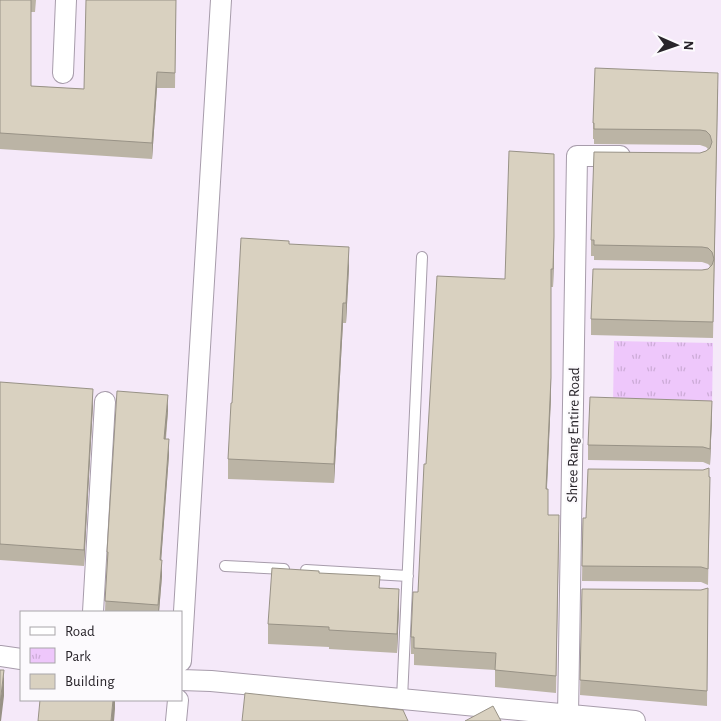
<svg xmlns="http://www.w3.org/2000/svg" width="721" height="721" font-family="'Alegreya Sans',sans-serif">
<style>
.park{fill:url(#park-tufts)}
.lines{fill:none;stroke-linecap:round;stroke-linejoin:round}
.service-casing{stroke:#a79cab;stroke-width:12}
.minor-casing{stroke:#a79cab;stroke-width:22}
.service{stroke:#fff;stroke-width:10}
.minor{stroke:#fff;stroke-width:20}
.wall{fill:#bbb4a5}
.shaded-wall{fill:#989286}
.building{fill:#d9d1c0;stroke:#989286}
.labels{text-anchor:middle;stroke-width:4.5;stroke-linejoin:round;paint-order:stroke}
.street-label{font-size:15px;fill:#29252b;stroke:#fcfafd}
</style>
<defs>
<pattern id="park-tufts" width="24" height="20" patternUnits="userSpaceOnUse" patternTransform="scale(1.25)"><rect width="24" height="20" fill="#eec7fb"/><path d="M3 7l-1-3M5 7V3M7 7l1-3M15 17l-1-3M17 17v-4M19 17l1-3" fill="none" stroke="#ccabd7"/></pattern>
</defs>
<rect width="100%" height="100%" fill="#f5e9f9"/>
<path class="park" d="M 614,341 L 713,343 L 712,408 L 613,406 Z"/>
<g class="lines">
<g class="service-casing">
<path id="service" d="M 225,566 L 284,569
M 306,570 L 408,576
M 402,699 L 422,257"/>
</g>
<g class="minor-casing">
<path id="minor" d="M 63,73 L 66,0
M 93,612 L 105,402
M 0,656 L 21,659
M 181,661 L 221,0
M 181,680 L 211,681 L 635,721
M 568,715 L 577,156 L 620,156
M 176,721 L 178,700"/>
</g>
<use href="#service" class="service"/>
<use href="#minor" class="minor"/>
</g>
<path class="wall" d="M 0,0 L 36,0 L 35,12 L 31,12 L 31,86 L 84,89 L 176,0 L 175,88 L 157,88 L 152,159 L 0,149 Z
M 718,89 L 713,338 L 591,335 L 591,319 L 702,270 L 708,269 L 710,266 L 708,264 L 702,262 L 594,260 L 594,256 L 591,256 L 591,240 L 700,153 L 706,151 L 708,149 L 706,147 L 700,145 L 594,144 L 594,139 L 593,139 L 593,123 Z
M 289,244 L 349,267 L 346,323 L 343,323 L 334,483 L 228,479 L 228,459 L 232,403 Z
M 554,255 L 553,287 L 551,287 L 551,396 L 547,489 L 548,515 L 559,533 L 556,693 L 495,687 L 495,670 L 414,665 L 414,654 L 411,654 L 411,637 L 418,592 L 426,464 L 505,279 Z
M 0,382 L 93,405 L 84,566 L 0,560 Z
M 168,411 L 166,439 L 169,455 L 161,560 L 162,576 L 159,612 L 105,612 L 107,552 Z
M 712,416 L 710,465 L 703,462 L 588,460 L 588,445 Z
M 709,477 L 710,493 L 708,585 L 701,582 L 582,581 L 583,518 L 586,518 Z
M 319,573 L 380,588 L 399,609 L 397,653 L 329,649 L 329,647 L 268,644 L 268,624 Z
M 708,588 L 707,706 L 580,695 L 582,589 L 701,590 Z"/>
<path class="shaded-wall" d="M 157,72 L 157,88 L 152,159 L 152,143 Z
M 554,154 L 554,255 L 553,287 L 553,269 Z
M 349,247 L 349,267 L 346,323 L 346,303 Z
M 551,269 L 551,396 L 546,506 Z
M 343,303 L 343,323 L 334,483 L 334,464 Z
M 93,389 L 93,405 L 84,566 L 84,550 Z
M 168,395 L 168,411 L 164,454 L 164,439 Z
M 712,401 L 712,416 L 710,465 L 710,449 Z
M 169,439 L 169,455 L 160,576 L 160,560 Z
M 162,560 L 162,576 L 159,612 L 158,612 Z
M 399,589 L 399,609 L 397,653 L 397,634 Z
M 4,670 L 4,696 L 1,721 L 0,721 L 0,704 Z
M 113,700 L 115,700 L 115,709 L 114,721 L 111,721 Z"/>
<path class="building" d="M 0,0 L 31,0 L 31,86 L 84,89 L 86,0 L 176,0 L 175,73 L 157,72 L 152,143 L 0,133 Z
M 595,68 L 718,73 L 713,322 L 591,319 L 593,269 L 702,270 L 708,269 L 712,265 L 714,259 L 712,252 L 708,248 L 702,247 L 594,245 L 594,240 L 591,240 L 594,152 L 700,153 L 706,151 L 710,148 L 712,142 L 710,135 L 706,131 L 700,130 L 594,129 L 594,123 L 593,123 Z
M 509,151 L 554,154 L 554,237 L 553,269 L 551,269 L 551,378 L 546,489 L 548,489 L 548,515 L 559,515 L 556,676 L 495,670 L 496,653 L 414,648 L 414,637 L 411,637 L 413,592 L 418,592 L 424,464 L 426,464 L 437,276 L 505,279 Z
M 241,238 L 289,241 L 289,244 L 349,247 L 346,303 L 343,303 L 334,464 L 228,459 L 231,403 L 232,403 Z
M 0,382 L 93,389 L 84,550 L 0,544 Z
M 117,391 L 168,395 L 164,439 L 169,439 L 160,560 L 162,560 L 158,605 L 105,601 L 108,552 L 107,552 Z
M 590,397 L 712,401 L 710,449 L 703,447 L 588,445 Z
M 709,468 L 709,477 L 710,477 L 708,569 L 701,567 L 582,566 L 583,518 L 586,518 L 588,469 L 703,470 Z
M 272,568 L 319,571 L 319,573 L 380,576 L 379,588 L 399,589 L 397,634 L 329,630 L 329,627 L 268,624 Z
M 708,588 L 707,691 L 580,680 L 582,589 L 701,590 Z
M 0,670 L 4,670 L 0,704 Z
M 245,693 L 403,710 L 408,721 L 242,721 Z
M 40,700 L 113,700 L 111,721 L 38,721 Z
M 493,706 L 501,721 L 465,721 Z"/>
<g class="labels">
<g class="street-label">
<text transform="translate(573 435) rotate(-89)" y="5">Shree Rang Entire Road</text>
</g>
</g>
<rect x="20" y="611" width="162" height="90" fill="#fcfafd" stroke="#a8a5a9"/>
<rect x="30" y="627" width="25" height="8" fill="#ffffff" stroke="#a8a5a9"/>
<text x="65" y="636" font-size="15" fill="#29252b">Road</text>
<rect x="30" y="648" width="25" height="15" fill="url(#park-tufts)" stroke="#a8a5a9"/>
<text x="65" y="661" font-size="15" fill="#29252b">Park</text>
<rect x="30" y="674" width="25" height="15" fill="#d9d1c0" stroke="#a8a5a9"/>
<text x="65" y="686" font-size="15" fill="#29252b">Building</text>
<g transform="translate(676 45) rotate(92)" stroke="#fcfafd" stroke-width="4" paint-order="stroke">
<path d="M0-4L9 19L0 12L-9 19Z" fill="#29252b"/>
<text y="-8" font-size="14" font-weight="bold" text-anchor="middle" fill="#29252b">N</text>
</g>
</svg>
